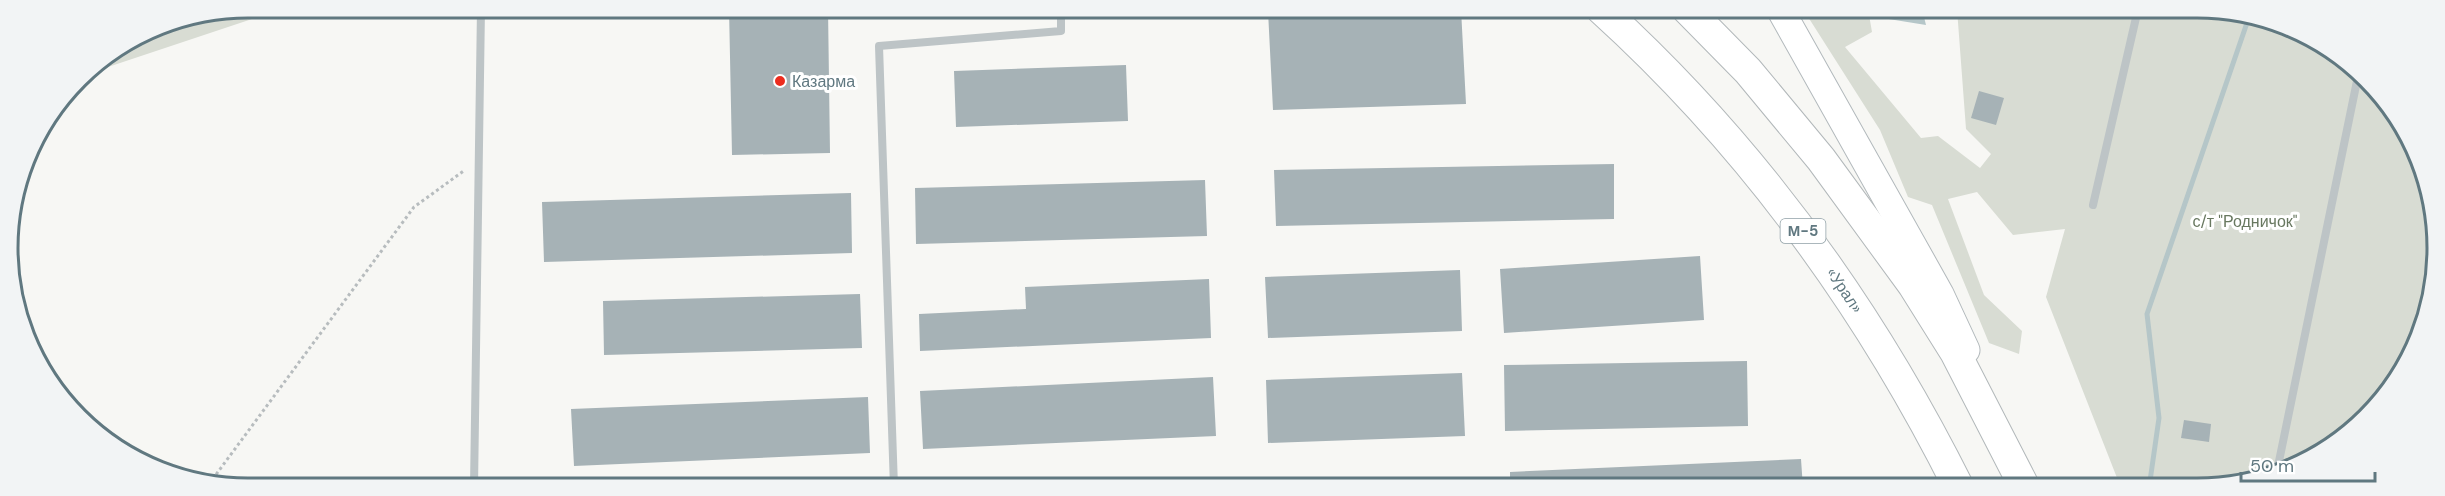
<svg xmlns="http://www.w3.org/2000/svg" width="2445" height="496" font-family="'DM Sans',sans-serif">
<style>
.green{fill:#d8dcd3}
.water{fill:#b5c6c8}
.lines{fill:none;stroke-linecap:round;stroke-linejoin:round}
.stream{stroke:#b5c6c8;stroke-width:5}
.building{fill:#a6b2b6}
.primary-casing{stroke:#b2b9bc;stroke-width:29}
.highway-casing{stroke:#b2b8ba;stroke-width:32}
.path{stroke:#b7bcbe;stroke-width:3;stroke-dasharray:3 3;stroke-linecap:butt}
.lane{stroke:#bdc4c6;stroke-width:8}
.primary{stroke:#fff;stroke-width:27}
.highway{stroke:#fff;stroke-width:30}
.poi-dot{fill:#ec2c1e;stroke:#fff;stroke-width:2}
.labels{text-anchor:middle;stroke-width:6;stroke-linejoin:round;paint-order:stroke}
.shield{fill:#fff;stroke:#90a0a6;stroke-width:1.5}
.shield-label{font-size:15px;font-weight:bold;fill:#607880}
.poi-label{font-size:16px;fill:#607880;stroke:#fff;text-anchor:start}
.park-label{font-size:16px;fill:#687860;stroke:#fff}
.street-label{font-size:16px;fill:#607880;stroke:#fff}
.rim{fill:none;stroke:#607880;stroke-width:3}
</style>
<rect width="100%" height="100%" fill="#f7f7f4"/>
<path class="green" d="M 248,8 L 303,8 L 255,18 L 81,76 L 156,26 Z
M 1803,9 L 1868,9 L 1872,32 L 1845,47 L 1921,138 L 1938,136 L 1980,168 L 1991,154 L 1966,129 L 1957,9 L 2228,10 L 2317,40 L 2388,101 L 2429,185 L 2435,279 L 2413,354 L 2367,418 L 2303,464 L 2213,488 L 2121,488 L 2046,297 L 2065,229 L 2013,235 L 1977,192 L 1948,199 L 1984,295 L 2022,331 L 2019,354 L 1989,343 L 1932,205 L 1908,197 L 1880,130 Z"/>
<path class="water" d="M 1868,9 L 1922,9 L 1926,25 L 1870,16 Z"/>
<g class="lines">
<path class="stream" d="M 2149,488 L 2159,418 L 2147,314 L 2249,17"/>
</g>
<path class="building" d="M 729,8 L 828,8 L 830,153 L 732,155 Z
M 1317,9 L 1461,9 L 1466,104 L 1273,110 L 1268,11 Z
M 1126,65 L 1128,121 L 956,127 L 954,71 Z
M 1979,91 L 2004,98 L 1996,125 L 1971,118 Z
M 1614,164 L 1614,219 L 1276,226 L 1274,170 Z
M 1205,180 L 1207,236 L 916,244 L 915,188 Z
M 851,193 L 852,253 L 544,262 L 542,202 Z
M 1700,256 L 1704,320 L 1504,333 L 1500,269 Z
M 1460,270 L 1462,331 L 1268,338 L 1265,277 Z
M 1209,279 L 1211,338 L 920,351 L 919,314 L 1026,309 L 1025,287 Z
M 860,294 L 862,348 L 604,355 L 603,301 Z
M 1747,361 L 1748,426 L 1505,431 L 1504,365 Z
M 1462,373 L 1465,436 L 1268,443 L 1266,380 Z
M 1213,377 L 1216,436 L 923,449 L 920,391 Z
M 868,397 L 870,453 L 574,466 L 571,409 Z
M 2184,420 L 2211,424 L 2209,442 L 2181,438 Z
M 1801,459 L 1803,488 L 1510,487 L 1510,472 Z
M 1230,479 L 1230,487 L 1183,487 L 1183,481 Z"/>
<g class="lines">
<g class="primary-casing">
<path id="primary" d="M 1780,9 L 1940,294 L 1966,350"/>
</g>
<g class="highway-casing">
<path id="highway" d="M 1601,9 C 1752,146 1868,306 1959,488
M 1687,9 L 1748,71 L 1821,159 L 1913,285 L 1955,352 L 2025,488"/>
</g>
<path class="path" d="M 209,484 L 414,207 L 465,170"/>
<path class="lane" d="M 2093,205 L 2138,9
M 2277,471 L 2358,76
M 474,487 L 481,8
M 894,487 L 879,46 L 1061,31 L 1061,8"/>
<use href="#primary" class="primary"/>
<use href="#highway" class="highway"/>
</g>
<circle class="poi-dot" cx="780" cy="81" r="6"/>
<g class="labels">
<rect class="shield" x="1780.5" y="219" width="45" height="24" rx="4.5"/>
<g class="shield-label">
<text x="1803" y="236">М-5</text>
</g>
<g class="poi-label">
<text x="792" y="87">Казарма</text>
</g>
<g class="park-label">
<text x="2245" y="227">с/т "Родничок"</text>
</g>
<g class="street-label">
<text transform="translate(1845 290) rotate(56)" y="6">«Урал»</text>
</g>
</g>
<path d="M0 0H2445V496H0ZM248 18H2197A230 230 0 0 1 2427 248V248A230 230 0 0 1 2197 478H248A230 230 0 0 1 18 248V248A230 230 0 0 1 248 18Z" fill="#f2f4f5" fill-rule="evenodd"/>
<path class="rim" d="M248 18H2197A230 230 0 0 1 2427 248V248A230 230 0 0 1 2197 478H248A230 230 0 0 1 18 248V248A230 230 0 0 1 248 18Z"/>
<path d="M2241 472v9h134v-9" fill="none" stroke="#607880" stroke-width="3"/>
<text x="2250" y="472" font-size="18" fill="#607880" stroke="#ffffff" stroke-width="4.5" paint-order="stroke">50 m</text>
</svg>
